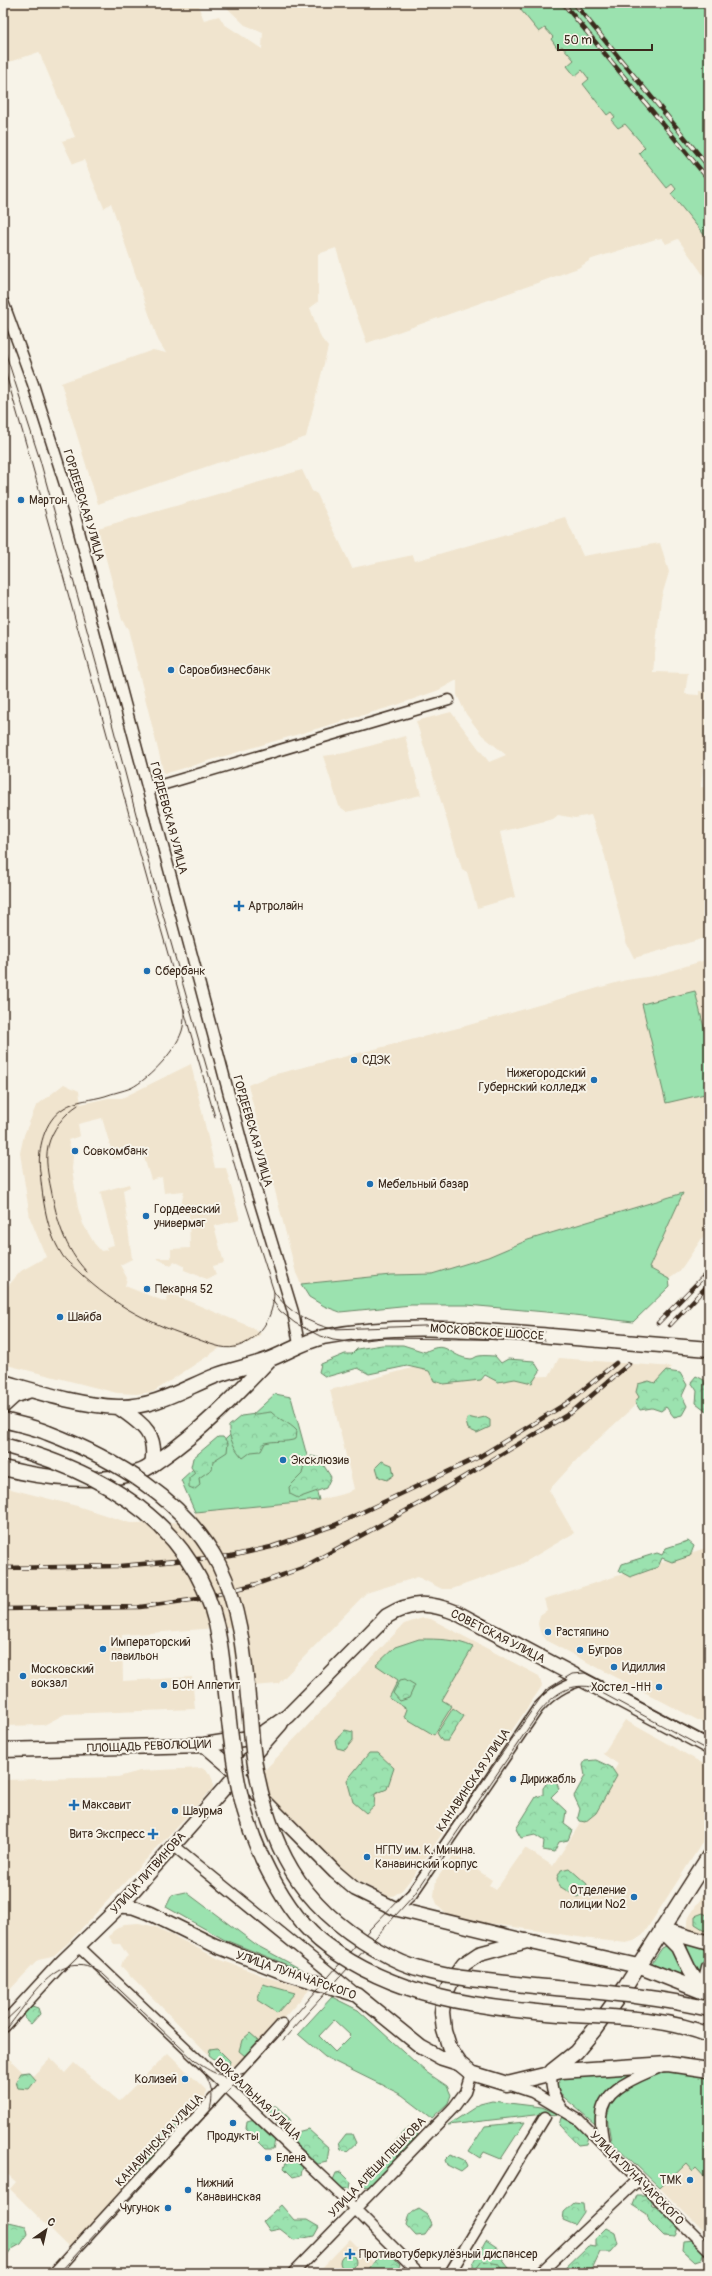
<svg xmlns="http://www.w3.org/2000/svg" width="712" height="2276" font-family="Pangolin,sans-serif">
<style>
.built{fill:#f0e4ce}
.green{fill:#9be2af;stroke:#6b8666;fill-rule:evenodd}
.forest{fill:url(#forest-crowns);stroke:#6b8666}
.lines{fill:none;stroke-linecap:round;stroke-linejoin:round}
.minor-casing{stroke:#3b2a1e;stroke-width:13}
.tertiary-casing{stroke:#3b2a1e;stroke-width:16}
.secondary-casing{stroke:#3b2a1e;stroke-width:17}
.minor{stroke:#f7f3e8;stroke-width:10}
.tertiary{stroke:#f7f3e8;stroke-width:13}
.secondary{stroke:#f7f3e8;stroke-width:14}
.tram{stroke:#3b2a1e;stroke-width:1}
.rail-casing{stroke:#3b2a1e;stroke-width:4.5}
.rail{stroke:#f7f3e8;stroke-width:3;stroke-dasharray:9;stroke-linecap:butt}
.secondary-bridge-casing{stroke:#3b2a1e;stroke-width:17;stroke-linecap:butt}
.secondary-bridge{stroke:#f7f3e8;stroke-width:14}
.poi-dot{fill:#1f6fb2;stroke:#f7f3e8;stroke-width:1.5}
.labels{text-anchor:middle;stroke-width:4;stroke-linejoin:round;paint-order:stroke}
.poi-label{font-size:12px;fill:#3b2a1e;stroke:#f7f3e8;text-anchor:start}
.street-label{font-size:12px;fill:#3b2a1e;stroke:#f7f3e8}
</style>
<defs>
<pattern id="forest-crowns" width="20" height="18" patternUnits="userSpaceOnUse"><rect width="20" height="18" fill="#9be2af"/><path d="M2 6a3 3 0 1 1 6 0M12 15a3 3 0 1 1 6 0" fill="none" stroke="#86c296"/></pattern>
</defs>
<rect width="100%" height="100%" fill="#f7f3e8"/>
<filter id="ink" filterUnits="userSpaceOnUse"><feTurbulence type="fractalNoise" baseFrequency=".025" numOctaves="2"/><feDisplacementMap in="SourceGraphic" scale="8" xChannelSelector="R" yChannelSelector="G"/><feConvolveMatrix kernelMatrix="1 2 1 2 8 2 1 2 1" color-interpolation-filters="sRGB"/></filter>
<g filter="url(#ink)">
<path class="built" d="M 3,3 L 199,3 L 200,11 L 204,20 L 219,16 L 224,24 L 262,49 L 263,32 L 245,25 L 222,3 L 521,3 L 524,7 L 521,9 L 539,31 L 545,28 L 553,37 L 559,48 L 562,46 L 575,60 L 575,76 L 582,70 L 590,79 L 583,84 L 608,115 L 611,111 L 615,117 L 611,120 L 618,128 L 625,124 L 645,147 L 639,153 L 667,188 L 672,184 L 676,189 L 671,194 L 709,241 L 709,283 L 678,239 L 666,244 L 662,238 L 656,239 L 592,259 L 578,268 L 537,283 L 367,343 L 352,302 L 336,248 L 318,254 L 318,302 L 310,308 L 321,338 L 328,347 L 306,437 L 263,452 L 217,463 L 98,504 L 61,383 L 153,350 L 166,353 L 158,340 L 111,203 L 104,208 L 84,160 L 73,164 L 62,141 L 75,137 L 39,52 L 3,64 Z
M 302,470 L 312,491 L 317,494 L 352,568 L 413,555 L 415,561 L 565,517 L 583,556 L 660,543 L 669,572 L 661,599 L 653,672 L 688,673 L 685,694 L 699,695 L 699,691 L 709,692 L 709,713 L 701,787 L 709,788 L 709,937 L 634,958 L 626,942 L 605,856 L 591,815 L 575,818 L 558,815 L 553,819 L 500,832 L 515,897 L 477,908 L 467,872 L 462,869 L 416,721 L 451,712 L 489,762 L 506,755 L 482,735 L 466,714 L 457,695 L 457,680 L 439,690 L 397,705 L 164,774 L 128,629 L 122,620 L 98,528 Z
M 405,736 L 421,795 L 347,812 L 339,806 L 323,756 L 345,753 Z
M 709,959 L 709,1228 L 679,1272 L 669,1279 L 649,1268 L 682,1193 L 528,1240 L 488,1257 L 432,1274 L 391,1275 L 301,1284 L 296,1273 L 248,1085 L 272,1075 L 462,1027 L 626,980 L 653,976 Z
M 191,1064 L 215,1168 L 226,1168 L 240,1220 L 214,1226 L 224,1263 L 213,1266 L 216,1275 L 207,1279 L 184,1270 L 184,1266 L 174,1261 L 171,1266 L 156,1258 L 171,1258 L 171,1249 L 190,1248 L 189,1214 L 179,1214 L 184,1191 L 164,1193 L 162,1177 L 151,1180 L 142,1151 L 114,1159 L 102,1118 L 78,1124 L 80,1136 L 68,1140 L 73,1156 L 72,1169 L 78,1208 L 83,1224 L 94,1243 L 101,1251 L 107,1250 L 106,1247 L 114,1245 L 100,1192 L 129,1184 L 130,1187 L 123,1190 L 132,1259 L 120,1265 L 127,1278 L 125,1286 L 166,1302 L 169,1293 L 251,1327 L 261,1334 L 250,1342 L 235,1348 L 220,1348 L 153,1392 L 136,1394 L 117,1393 L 3,1364 L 3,1301 L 8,1286 L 21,1271 L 46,1257 L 30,1218 L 20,1153 L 24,1135 L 36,1106 L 64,1084 L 79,1091 L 81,1104 L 108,1098 L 122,1098 Z
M 559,1358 L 672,1367 L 643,1398 L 581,1455 L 549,1490 L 574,1533 L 520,1565 L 452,1589 L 442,1589 L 418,1577 L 366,1593 L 278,1684 L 238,1687 L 231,1627 L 122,1635 L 123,1681 L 192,1677 L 195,1709 L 65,1714 L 44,1725 L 3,1726 L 3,1487 L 77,1506 L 130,1523 L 195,1522 L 195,1512 L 319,1500 L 347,1493 L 354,1489 L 330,1390 L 431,1363 L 436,1380 L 549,1376 Z
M 709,1547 L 709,1726 L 547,1641 L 540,1632 L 538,1624 L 540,1615 L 547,1610 L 544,1599 Z
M 423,1618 L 431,1619 L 539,1676 L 542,1686 L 414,1875 L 402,1890 L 393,1896 L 388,1896 L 360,1882 L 339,1867 L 267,1794 L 261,1778 L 264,1771 L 404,1624 Z
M 625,1720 L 709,1767 L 709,1832 L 643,1935 L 634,1941 L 626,1943 L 591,1939 L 450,1917 L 437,1904 L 434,1896 L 436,1880 L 457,1850 L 457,1856 L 492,1880 L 489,1885 L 496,1890 L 525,1848 L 553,1866 L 618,1764 L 603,1754 Z
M 202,1768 L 210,1774 L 213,1781 L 213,1788 L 68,1943 L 52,1957 L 38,1960 L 3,1997 L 3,1780 L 118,1777 L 140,1771 Z
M 709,1886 L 709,1936 L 685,1932 L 689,1917 Z
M 139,1923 L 156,1927 L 221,1960 L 266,1977 L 310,1989 L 243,2063 L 225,2069 L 219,2065 L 121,1966 L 123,1960 L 128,1956 L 120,1944 L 114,1944 L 109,1937 L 113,1931 L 124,1924 Z
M 3,2053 L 30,2079 L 50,2058 L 65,2073 L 74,2063 L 119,2101 L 168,2053 L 206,2090 L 205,2101 L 70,2248 L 10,2189 L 16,2182 L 3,2170 Z
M 686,2163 L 696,2168 L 709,2182 L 709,2237 L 660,2188 Z
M 350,2239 L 384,2273 L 317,2273 Z"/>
<path class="green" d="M 521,3 L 709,3 L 709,80 L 705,84 L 709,90 L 709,241 L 671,194 L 676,189 L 672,184 L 667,188 L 639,153 L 645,147 L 625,124 L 618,128 L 611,120 L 615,117 L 611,112 L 607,115 L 583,84 L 589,79 L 582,70 L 575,76 L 567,66 L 574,60 L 562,46 L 558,49 L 551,39 L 553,37 L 545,28 L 539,32 L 520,9 L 524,7 Z
M 695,991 L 709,1048 L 709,1093 L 666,1103 L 642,1004 Z
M 683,1193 L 649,1268 L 669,1279 L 670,1286 L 633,1322 L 557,1313 L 467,1305 L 411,1305 L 340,1312 L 324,1306 L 309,1297 L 301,1284 L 391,1275 L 432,1274 L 488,1257 L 528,1240 Z
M 275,1394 L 291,1397 L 319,1500 L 195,1512 L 181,1480 Z
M 419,1639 C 439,1639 455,1639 473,1647 L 442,1700 L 452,1706 L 434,1735 L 404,1717 L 407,1709 L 389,1698 L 398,1680 L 376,1665 L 395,1647 Z
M 186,1892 L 258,1946 L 308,1973 L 225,1940 L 166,1907 L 172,1895 Z
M 686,1942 L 709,1947 L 709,1954 L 704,1960 L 700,1975 L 690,1958 Z
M 668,1945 L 673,1947 L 684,1972 L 683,1976 L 655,1969 L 652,1963 L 662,1948 Z
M 263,1984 L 295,1993 L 277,2013 L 257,2000 Z
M 332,1997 L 358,2010 L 426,2072 L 447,2086 L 451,2095 L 448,2103 L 432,2118 L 402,2095 L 325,2057 L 298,2034 ZM 334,2020 L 351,2036 L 335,2052 L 319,2036 Z
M 639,2069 C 613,2083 596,2092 595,2124 L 559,2093 L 556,2087 L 561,2079 Z
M 673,2069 L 709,2078 L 709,2182 L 696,2168 L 693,2171 L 686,2163 L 660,2188 L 611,2141 L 607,2117 L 611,2104 L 619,2094 L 634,2084 Z
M 492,2101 L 542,2107 L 560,2115 L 544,2114 L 448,2125 L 480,2104 Z
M 525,2122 L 501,2159 L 484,2152 L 480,2158 L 469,2151 L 485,2126 Z
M 486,2241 L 501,2251 L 501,2258 L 513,2273 L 473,2273 L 473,2264 Z"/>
<path class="forest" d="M 382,1345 L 403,1345 L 425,1352 C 449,1339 448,1357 471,1359 C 474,1359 476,1356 479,1356 C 484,1355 490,1356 495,1356 L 501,1363 L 508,1359 L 534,1361 L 540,1371 L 532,1383 L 515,1379 L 498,1382 L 485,1375 L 481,1380 L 444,1384 L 434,1381 L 429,1371 L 407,1366 L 369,1374 L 358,1368 L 326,1377 L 319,1372 L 321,1364 L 345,1354 L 352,1354 L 357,1349 Z
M 666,1371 L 680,1373 L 687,1385 L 682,1396 L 687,1406 L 682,1415 L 674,1417 L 666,1407 L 661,1411 L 652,1408 L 640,1410 L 635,1402 L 639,1397 L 636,1392 L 638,1384 L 649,1381 L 655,1383 Z
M 696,1376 L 704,1380 L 705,1385 L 709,1385 L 709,1413 L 696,1403 L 697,1391 L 691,1382 Z
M 271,1412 C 279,1420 289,1422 297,1431 L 296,1439 C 285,1443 276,1440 265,1443 L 261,1451 L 251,1452 L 243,1458 C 235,1450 228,1437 229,1426 L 241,1416 Z
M 468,1417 L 476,1419 L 485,1417 L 490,1420 L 490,1427 L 477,1433 L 468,1429 L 466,1422 Z
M 218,1437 L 223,1437 L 228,1443 L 227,1452 L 213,1461 L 212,1469 L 199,1478 L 200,1485 L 194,1490 L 189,1488 L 189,1478 L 195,1473 L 191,1467 L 193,1458 Z
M 311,1456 L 319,1458 L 331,1477 L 326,1488 L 298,1498 L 290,1494 L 289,1487 L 302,1474 L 304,1464 Z
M 382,1461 L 392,1465 L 394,1475 L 387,1480 L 379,1477 L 376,1467 Z
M 688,1541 L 694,1546 L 690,1556 L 672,1562 L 662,1558 L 658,1567 L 630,1577 L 619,1571 L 622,1564 L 657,1553 L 662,1555 L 666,1548 Z
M 405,1679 L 415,1685 L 409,1698 L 400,1701 L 393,1693 L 400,1680 Z
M 453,1708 L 464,1716 L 448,1741 L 442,1741 L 437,1733 Z
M 345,1730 L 353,1732 L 353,1740 L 345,1750 L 337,1748 L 335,1741 Z
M 369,1753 L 378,1753 L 394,1768 L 387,1789 L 375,1794 L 374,1806 L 366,1813 L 353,1802 L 347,1780 Z
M 596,1760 L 611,1767 L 617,1776 L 596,1813 L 585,1822 L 580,1821 L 578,1817 L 580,1809 L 574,1796 L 585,1776 L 583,1765 L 585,1761 Z
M 549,1780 L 556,1781 L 559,1789 L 551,1797 L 566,1811 L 564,1824 L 572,1830 L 568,1840 L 559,1842 L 554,1852 L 543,1850 L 544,1841 L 535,1835 L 521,1838 L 516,1829 L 536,1797 L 543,1795 L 543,1788 Z
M 569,1868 L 587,1884 L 585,1893 L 577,1897 L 559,1886 L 557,1878 L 561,1870 Z
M 703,1913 L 709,1916 L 709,1930 L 706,1931 L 695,1924 L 695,1916 Z
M 32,2006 L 38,2008 L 40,2014 L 31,2024 L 25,2019 L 24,2013 Z
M 250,2033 L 258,2040 L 254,2054 L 245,2056 L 239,2051 L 242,2040 Z
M 217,2048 L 230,2061 L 229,2066 L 223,2066 L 209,2055 L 210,2049 Z
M 29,2072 L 36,2080 L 29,2089 L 18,2088 L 16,2082 L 21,2073 Z
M 271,2106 L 276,2106 L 290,2119 L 288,2126 L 281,2127 L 269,2113 Z
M 566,2116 L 588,2136 L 586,2144 L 578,2145 L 559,2125 L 561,2118 Z
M 254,2119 L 275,2140 L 273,2149 L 266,2149 L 246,2129 L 247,2121 Z
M 169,2126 L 178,2126 L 178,2135 L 142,2174 L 134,2173 L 133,2163 Z
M 409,2127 L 417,2129 L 418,2135 L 369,2187 L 362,2186 L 360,2179 Z
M 308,2129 L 329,2148 L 327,2162 L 318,2164 L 294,2142 L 297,2132 Z
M 346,2134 L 352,2134 L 356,2143 L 347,2151 L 341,2149 L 339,2143 Z
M 451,2154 L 464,2160 L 467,2167 L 461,2172 L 447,2165 L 445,2160 Z
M 296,2158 L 303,2166 L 301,2175 L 293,2177 L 284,2168 L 287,2160 Z
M 341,2172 L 351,2182 L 350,2188 L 342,2189 L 333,2180 L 336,2173 Z
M 637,2195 L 649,2195 L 652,2205 L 661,2207 L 680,2224 L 676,2237 L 664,2236 L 649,2221 L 647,2214 L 633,2205 Z
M 574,2203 L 583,2204 L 584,2212 L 575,2225 L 563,2220 L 564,2212 Z
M 281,2205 L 294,2220 L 307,2220 L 319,2227 L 314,2236 L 294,2240 L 280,2229 L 270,2231 L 263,2221 Z
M 419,2209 L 428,2215 L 432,2225 L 425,2235 L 416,2236 L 406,2225 L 409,2214 Z
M 9,2222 L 26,2226 L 28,2234 L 21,2244 L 12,2249 L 3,2262 L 3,2235 Z
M 606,2228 L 615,2233 L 618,2244 L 611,2252 L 600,2252 L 593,2267 L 587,2273 L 560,2273 L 588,2246 L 596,2247 L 596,2238 Z
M 693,2240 L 704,2252 L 701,2260 L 695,2262 L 682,2250 L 683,2241 Z
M 388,2252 L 400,2264 L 396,2272 L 374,2273 L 369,2269 L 380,2254 Z
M340 2262a8 8 0 1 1 16 0a8 8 0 1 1-16 0Z
M 482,2261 L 499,2264 L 505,2273 L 477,2273 L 476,2269 Z"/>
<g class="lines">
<g class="minor-casing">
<path id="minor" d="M 3,302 L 33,384 L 75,516 L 243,1147 L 293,1312 L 299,1344
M 148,789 L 449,700
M 173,1845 L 355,1993
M 396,1909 L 412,1894 L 538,1708 C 552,1693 564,1685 584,1680
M 78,1946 L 343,2197 L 419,2273
M 552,2071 C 550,2086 552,2095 561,2107
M 508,2084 L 532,2092 L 579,2120 L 709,2250
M 604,2145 C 603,2136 600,2126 601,2117 C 602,2088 639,2077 660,2067
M 54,2273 L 282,2024
M 293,2273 L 454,2107 L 465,2092 L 471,2073
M 450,2273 L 545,2117
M 540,2273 L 639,2179"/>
</g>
<g class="tertiary-casing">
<path id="tertiary" d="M 204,1745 L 238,1774 L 335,1872 L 355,1889 L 396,1909 L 527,1941
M 120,1906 L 133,1907 L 149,1913 L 214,1945 L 282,1972 L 357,1995 L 421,2047 L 441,2058 L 460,2064
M 3,2026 L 62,1962 L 120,1906 L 281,1724"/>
</g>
<g class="secondary-casing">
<path id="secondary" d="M 3,1382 C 38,1392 82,1406 118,1407 C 154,1408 183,1389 215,1376 C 233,1369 252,1366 270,1359 C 288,1352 303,1342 323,1337 C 399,1322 475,1330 551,1336
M 3,1406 L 14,1396 L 31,1390
M 118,1407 C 142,1424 158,1433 152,1465
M 3,1468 C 42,1478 100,1485 138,1472 C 147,1470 154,1463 162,1458 C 201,1431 236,1395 269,1360
M 3,1750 L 204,1745 L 249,1738 L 265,1732 L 288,1716 L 387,1616 C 412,1601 430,1602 457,1613 L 709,1747
M 661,1930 L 678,1947 L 689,1970 L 703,1992
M 663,1930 L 709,1943
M 703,1992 L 709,1968
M 709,1994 L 638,1966 L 527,1941 L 479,1954 L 464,1964 L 452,1980 L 444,1997 L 442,2012 L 444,2030 L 450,2049 L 460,2064 L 471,2073 L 507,2084 L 561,2071 L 668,2064 L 709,2070
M 552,2071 L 576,2052 L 595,2029 L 626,1986 L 709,1856"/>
</g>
<use href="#minor" class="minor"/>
<use href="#tertiary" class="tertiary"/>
<use href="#secondary" class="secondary"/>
<path class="tram" d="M 3,345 L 40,460 L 98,670 L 157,894 L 244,1198 L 274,1292 C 274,1316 260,1341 235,1347 C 223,1350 208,1343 197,1339 C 153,1325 114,1306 80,1273 C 74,1267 65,1261 61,1253 C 46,1229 43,1200 40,1172 C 37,1150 44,1120 64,1108 C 76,1100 92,1100 105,1096 C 113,1093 123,1091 131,1088 C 149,1079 179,1048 183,1027 C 184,1022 184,1015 184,1009
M 3,364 C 76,614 141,867 215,1117
M 78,1105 C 64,1114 52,1130 48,1146 C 45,1160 48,1175 51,1189 C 57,1220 64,1248 87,1272
M 274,1292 C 288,1312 309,1323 332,1329 L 453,1325 L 709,1345
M 272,1300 L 280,1311 L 295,1323 L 318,1335 L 333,1340 L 349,1342 L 382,1338 L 551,1340 L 709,1353
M 3,2023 L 19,2008
M 3,2033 C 30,2003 56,1943 103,1974 L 195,2061 C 211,2072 224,2081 244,2073
M 283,2040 L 414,1895 L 540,1711 C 554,1695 568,1683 591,1687 L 709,1751
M 200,2067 C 210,2081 215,2092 210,2109
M 59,2273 L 246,2072 L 369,1930 L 406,1892 L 546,1690 L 572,1674 L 585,1673 L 709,1739"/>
<g class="rail-casing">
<path id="rail" d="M 563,3 L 709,180
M 574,3 L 709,167
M 658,1323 L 709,1271
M 670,1325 L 709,1284
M 3,1568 L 120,1566 L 231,1556 L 271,1547 L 335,1525 L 479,1457 L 567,1403 L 616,1363
M 3,1609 L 140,1607 L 198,1599 L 257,1584 L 302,1568 L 422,1502 L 572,1412 L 629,1364"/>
</g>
<use href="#rail" class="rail"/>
<g class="secondary-bridge-casing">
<path id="secondary-bridge" d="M 551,1336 L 709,1349
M 3,1420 C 18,1424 34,1427 48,1433 C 113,1458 186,1500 219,1565 C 239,1606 244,1651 248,1697 C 251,1721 251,1746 256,1770 C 273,1858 308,1915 390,1957 C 426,1976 467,1979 507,1983 C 575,1991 643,1993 709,2009
M 3,1445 C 107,1473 203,1528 220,1644 C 232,1726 229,1797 269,1872 C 283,1899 302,1928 327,1946 C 394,1996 478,2008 559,2014 C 610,2018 661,2016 709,2035"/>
</g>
<use href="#secondary-bridge" class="secondary-bridge"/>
</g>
</g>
<g class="poi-dot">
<circle cx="21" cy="500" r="4"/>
<circle cx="171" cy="670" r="4"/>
<path d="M237 900h4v4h4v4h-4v4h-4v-4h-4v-4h4z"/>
<circle cx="147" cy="971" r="4"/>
<circle cx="354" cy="1060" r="4"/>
<circle cx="594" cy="1080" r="4"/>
<circle cx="75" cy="1151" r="4"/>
<circle cx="370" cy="1184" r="4"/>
<circle cx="146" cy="1216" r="4"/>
<circle cx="147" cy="1289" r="4"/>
<circle cx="60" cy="1317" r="4"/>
<circle cx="283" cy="1460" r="4"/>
<circle cx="548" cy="1632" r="4"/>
<circle cx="103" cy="1649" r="4"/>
<circle cx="580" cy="1650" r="4"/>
<circle cx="614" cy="1667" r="4"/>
<circle cx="23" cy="1676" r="4"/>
<circle cx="164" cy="1685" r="4"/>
<circle cx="659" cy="1687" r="4"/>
<circle cx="513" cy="1779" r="4"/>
<path d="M72 1799h4v4h4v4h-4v4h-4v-4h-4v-4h4z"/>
<circle cx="175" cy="1811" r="4"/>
<path d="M151 1828h4v4h4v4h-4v4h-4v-4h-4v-4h4z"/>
<circle cx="367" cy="1857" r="4"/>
<circle cx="634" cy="1897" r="4"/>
<circle cx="185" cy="2079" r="4"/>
<circle cx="233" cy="2123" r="4"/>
<circle cx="268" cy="2158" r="4"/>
<circle cx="690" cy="2180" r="4"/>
<circle cx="188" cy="2190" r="4"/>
<circle cx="168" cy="2208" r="4"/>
<path d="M348 2248h4v4h4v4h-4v4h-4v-4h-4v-4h4z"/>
</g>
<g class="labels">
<g class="poi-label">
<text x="29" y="504">Мартон</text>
<text x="179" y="674">Саровбизнесбанк</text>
<text x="248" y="910">Артролайн</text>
<text x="155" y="975">Сбербанк</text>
<text x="362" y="1064">СДЭК</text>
<text x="586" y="1077" text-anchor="end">Нижегородский<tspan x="586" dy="14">Губернский колледж</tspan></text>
<text x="83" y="1155">Совкомбанк</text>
<text x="378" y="1188">Мебельный базар</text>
<text x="154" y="1213">Гордеевский<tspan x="154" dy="14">универмаг</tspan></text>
<text x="155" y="1293">Пекарня 52</text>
<text x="68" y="1321">Шайба</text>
<text x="291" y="1464">Эксклюзив</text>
<text x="556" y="1636">Растяпино</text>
<text x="111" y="1646">Императорский<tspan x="111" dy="14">павильон</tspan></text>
<text x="588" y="1654">Бугров</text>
<text x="622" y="1671">Идиллия</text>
<text x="31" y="1673">Московский<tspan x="31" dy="14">вокзал</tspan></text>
<text x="172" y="1689">БОН Аппетит</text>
<text x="651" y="1691" text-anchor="end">Хостел -НН</text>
<text x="521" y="1783">Дирижабль</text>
<text x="82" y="1809">Максавит</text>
<text x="183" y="1815">Шаурма</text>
<text x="145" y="1838" text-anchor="end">Вита Экспресс</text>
<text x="375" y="1854">НГПУ им. К. Минина.<tspan x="375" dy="14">Канавинский корпус</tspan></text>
<text x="626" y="1894" text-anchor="end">Отделение<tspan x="626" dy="14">полиции №2</tspan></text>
<text x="177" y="2083" text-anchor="end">Колизей</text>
<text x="233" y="2140" text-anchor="middle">Продукты</text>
<text x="276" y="2162">Елена</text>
<text x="682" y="2184" text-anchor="end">ТМК</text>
<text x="196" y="2187">Нижний<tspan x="196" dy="14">Канавинская</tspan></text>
<text x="160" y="2212" text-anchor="end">Чугунок</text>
<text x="359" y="2258">Противотуберкулёзный диспансер</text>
</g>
<g class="street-label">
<text transform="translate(84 505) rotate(73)" y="4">ГОРДЕЕВСКАЯ УЛИЦА</text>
<text transform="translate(169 818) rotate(75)" y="4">ГОРДЕЕВСКАЯ УЛИЦА</text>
<text transform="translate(253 1131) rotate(74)" y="4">ГОРДЕЕВСКАЯ УЛИЦА</text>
<text transform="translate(487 1332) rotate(4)" y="4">МОСКОВСКОЕ ШОССЕ</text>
<text transform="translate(498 1636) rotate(27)" y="4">СОВЕТСКАЯ УЛИЦА</text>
<text transform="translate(149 1746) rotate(-2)" y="4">ПЛОЩАДЬ РЕВОЛЮЦИИ</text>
<text transform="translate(473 1780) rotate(-56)" y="4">КАНАВИНСКАЯ УЛИЦА</text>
<text transform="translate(148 1873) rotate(-48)" y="4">УЛИЦА ЛИТВИНОВА</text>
<text transform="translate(296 1975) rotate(19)" y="4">УЛИЦА ЛУНАЧАРСКОГО</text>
<text transform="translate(258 2099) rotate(43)" y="4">ВОКЗАЛЬНАЯ УЛИЦА</text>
<text transform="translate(159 2140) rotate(-47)" y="4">КАНАВИНСКАЯ УЛИЦА</text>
<text transform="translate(377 2167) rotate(-46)" y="4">УЛИЦА АЛЁШИ ПЕШКОВА</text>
<text transform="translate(637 2178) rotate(45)" y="4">УЛИЦА ЛУНАЧАРСКОГО</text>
</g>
</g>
<rect width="712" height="2276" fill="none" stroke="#f7f3e8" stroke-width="16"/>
<rect x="8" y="8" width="696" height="2260" fill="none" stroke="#3b2a1e" stroke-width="1.5" filter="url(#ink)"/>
<g transform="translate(46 2230) rotate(34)" stroke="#f7f3e8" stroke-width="3" paint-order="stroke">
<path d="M0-3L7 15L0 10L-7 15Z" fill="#3b2a1e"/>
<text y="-6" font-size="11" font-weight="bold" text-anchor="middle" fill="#3b2a1e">С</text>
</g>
<path d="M558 44v6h94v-6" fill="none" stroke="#3b2a1e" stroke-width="2"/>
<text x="564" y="44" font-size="12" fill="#3b2a1e" stroke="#f7f3e8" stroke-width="3" paint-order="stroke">50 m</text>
</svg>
